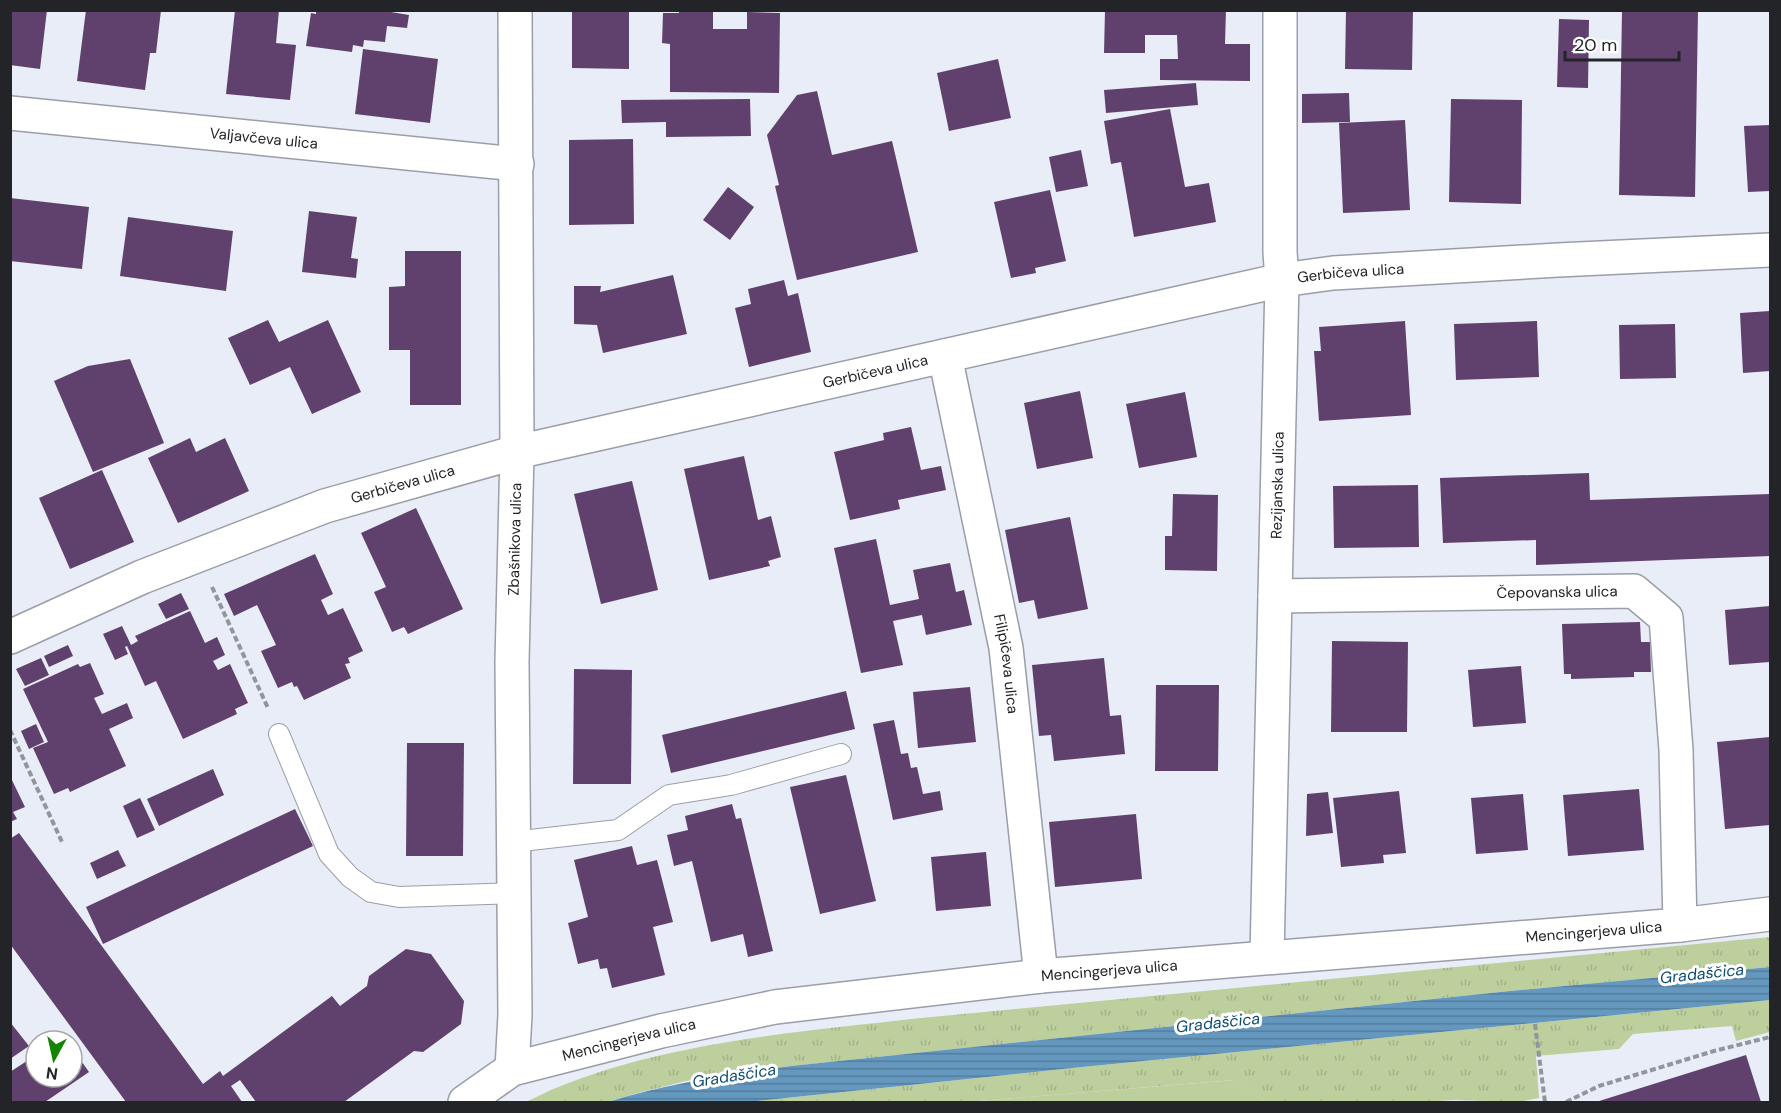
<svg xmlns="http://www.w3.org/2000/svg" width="1781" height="1113" font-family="'DM Sans',sans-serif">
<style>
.grass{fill:url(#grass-tufts)}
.garden{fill:#becf9e}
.water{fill:url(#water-rules)}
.building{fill:#60416d}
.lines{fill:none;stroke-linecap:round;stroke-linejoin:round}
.lane-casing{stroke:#9a9ea8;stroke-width:22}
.street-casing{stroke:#9a9ea8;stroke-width:36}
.secondary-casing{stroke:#9a9ea8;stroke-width:36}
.path{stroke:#91959c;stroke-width:4;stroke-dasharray:6 3;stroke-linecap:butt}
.lane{stroke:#fff;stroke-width:20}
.street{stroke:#fff;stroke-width:33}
.secondary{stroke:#fff;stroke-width:33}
.labels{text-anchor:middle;stroke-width:6;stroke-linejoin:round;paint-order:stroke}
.street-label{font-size:15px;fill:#222428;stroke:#fff}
.water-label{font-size:16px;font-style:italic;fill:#0d4c72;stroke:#fff}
</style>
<defs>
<pattern id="grass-tufts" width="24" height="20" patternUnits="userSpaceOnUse" patternTransform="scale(1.5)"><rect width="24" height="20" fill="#becf9e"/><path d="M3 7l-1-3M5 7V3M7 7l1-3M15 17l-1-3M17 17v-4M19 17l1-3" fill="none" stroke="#a3b288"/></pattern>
<pattern id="water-rules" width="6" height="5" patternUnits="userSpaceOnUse" patternTransform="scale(1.5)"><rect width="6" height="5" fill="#6598bf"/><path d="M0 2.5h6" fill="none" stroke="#537c9b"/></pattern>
</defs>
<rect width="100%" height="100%" fill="#e8edf7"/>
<path class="grass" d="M 1770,937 L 1770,967 L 1510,991 L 791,1066 L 686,1081 L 634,1094 L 608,1102 L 526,1102 C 638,1044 797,1032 921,1018 Z
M 1770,1000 L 1770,1032 L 1736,1041 L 1732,1026 L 1633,1034 L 1619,1049 L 1536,1056 L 1539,1098 L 1518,1102 L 1454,1100 L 1421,1102 L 1265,1102 L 1234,1080 L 967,1102 L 748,1102 L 1082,1067 Z"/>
<path class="garden" d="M 1235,1080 L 1265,1102 L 967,1102 Z"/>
<path class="water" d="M 1770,967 L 1770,1000 L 1082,1067 L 748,1102 L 608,1102 C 668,1083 729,1075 791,1066 L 1510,991 Z"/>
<path class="building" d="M 10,10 L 47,10 L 40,69 L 10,65 Z
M 86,10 L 161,10 L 156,53 L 150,53 L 145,90 L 77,81 Z
M 235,10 L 279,10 L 276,43 L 296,45 L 290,100 L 226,94 Z
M 316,10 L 391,10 L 391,12 L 409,15 L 407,28 L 387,26 L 385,42 L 364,40 L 363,47 L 353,45 L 352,52 L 306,46 L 311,13 L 316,14 Z
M 572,10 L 629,11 L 629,69 L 572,68 Z
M 679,10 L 713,10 L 713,29 L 747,29 L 747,12 L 780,13 L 779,93 L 670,92 L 670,44 L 662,43 L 663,13 L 679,13 Z
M 1105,10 L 1226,10 L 1225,44 L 1250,44 L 1250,81 L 1160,80 L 1160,59 L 1178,59 L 1177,35 L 1145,35 L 1145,53 L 1104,53 Z
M 1346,10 L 1413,10 L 1412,70 L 1345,69 Z
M 1622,10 L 1698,10 L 1695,197 L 1619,195 Z
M 1559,19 L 1589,20 L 1588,88 L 1557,87 Z
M 363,49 L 438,59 L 430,123 L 355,114 Z
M 998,59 L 1011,118 L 949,131 L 937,73 Z
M 1196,83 L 1198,105 L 1106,113 L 1104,90 Z
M 817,91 L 832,155 L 892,141 L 918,252 L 797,280 L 775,186 L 779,185 L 767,135 L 797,95 Z
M 1349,93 L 1350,122 L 1302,123 L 1302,94 Z
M 750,99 L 751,136 L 666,137 L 666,122 L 622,123 L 621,100 Z
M 1451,99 L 1522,100 L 1521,204 L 1449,202 Z
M 1170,109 L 1185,187 L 1209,183 L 1216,222 L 1134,237 L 1121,162 L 1111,164 L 1104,121 Z
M 1405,120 L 1410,210 L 1343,213 L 1339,123 Z
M 1770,125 L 1770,191 L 1748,192 L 1744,126 Z
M 633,139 L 634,224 L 569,225 L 569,140 Z
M 1081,150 L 1088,186 L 1056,192 L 1049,157 Z
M 728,187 L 754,207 L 730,240 L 703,220 Z
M 1050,190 L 1066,261 L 1035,268 L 1036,273 L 1011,278 L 994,202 Z
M 10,198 L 89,207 L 82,269 L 10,261 Z
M 309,211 L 357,217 L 351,258 L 358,259 L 356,278 L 302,272 Z
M 128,217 L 233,231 L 226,291 L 120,276 Z
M 405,251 L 461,251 L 461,405 L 410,405 L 410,350 L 389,350 L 389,287 L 405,286 Z
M 673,275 L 687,334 L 603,353 L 597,325 L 574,324 L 574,286 L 601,286 L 600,292 Z
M 784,280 L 788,296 L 798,293 L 811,352 L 749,367 L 735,308 L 751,304 L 748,289 Z
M 1770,311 L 1770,371 L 1743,373 L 1740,313 Z
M 268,320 L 279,342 L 328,320 L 361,392 L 312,414 L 290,367 L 250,385 L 228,338 Z
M 1405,321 L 1411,415 L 1319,421 L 1314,351 L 1321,351 L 1319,327 Z
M 1537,321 L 1539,377 L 1456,380 L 1454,324 Z
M 1675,324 L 1676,378 L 1620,379 L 1619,325 Z
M 130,359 L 164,443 L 93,472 L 54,381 L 88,366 Z
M 1080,391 L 1093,458 L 1037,469 L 1024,403 Z
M 1185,392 L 1197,457 L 1139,468 L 1126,404 Z
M 911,427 L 921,470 L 941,466 L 946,490 L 898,500 L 900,509 L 850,520 L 834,452 L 884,440 L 883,433 Z
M 190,438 L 196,452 L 225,438 L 249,491 L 178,523 L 148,458 Z
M 744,456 L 758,520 L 771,516 L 781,557 L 768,561 L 770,566 L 709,580 L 684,469 Z
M 102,470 L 134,542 L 70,569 L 39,498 Z
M 1589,473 L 1590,500 L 1770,494 L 1770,556 L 1536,565 L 1536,540 L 1443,543 L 1440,478 Z
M 632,481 L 658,590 L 601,604 L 574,494 Z
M 1418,485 L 1419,547 L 1334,548 L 1333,486 Z
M 1173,494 L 1218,495 L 1217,571 L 1165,570 L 1165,536 L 1172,536 Z
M 416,508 L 463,609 L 408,634 L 404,627 L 392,632 L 374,592 L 386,587 L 361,533 Z
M 1070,517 L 1088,609 L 1038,619 L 1034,600 L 1019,603 L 1005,530 Z
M 876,539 L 890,605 L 919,599 L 913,570 L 950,563 L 956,592 L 964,590 L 972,625 L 926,635 L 922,615 L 893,621 L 903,665 L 861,673 L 834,548 Z
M 315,554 L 333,594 L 321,600 L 328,615 L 343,608 L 363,651 L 348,658 L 350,663 L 345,664 L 351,678 L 304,700 L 297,686 L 294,687 L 292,682 L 278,688 L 261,651 L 276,645 L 257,605 L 234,616 L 224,594 Z
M 181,593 L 189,609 L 166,619 L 158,604 Z
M 1770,606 L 1770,662 L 1729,665 L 1725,610 Z
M 190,611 L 205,643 L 217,637 L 225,655 L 213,661 L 218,670 L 230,664 L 248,703 L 235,709 L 237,714 L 183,739 L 156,681 L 145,686 L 127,646 L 125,647 L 128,654 L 115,660 L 103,634 L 122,626 L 131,645 L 138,641 L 135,636 Z
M 1640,622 L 1641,642 L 1650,642 L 1651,672 L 1634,672 L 1634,677 L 1571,679 L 1571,674 L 1564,674 L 1562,624 Z
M 1332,641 L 1408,642 L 1407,732 L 1331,732 Z
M 68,645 L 73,656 L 49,667 L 44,656 Z
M 41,658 L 49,675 L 25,686 L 16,669 Z
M 1104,658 L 1110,716 L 1121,715 L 1125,754 L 1054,761 L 1051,735 L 1039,736 L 1032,665 Z
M 90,663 L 104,694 L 94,698 L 102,714 L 127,703 L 133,718 L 109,729 L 126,766 L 70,792 L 68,788 L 54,794 L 33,748 L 48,742 L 23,689 L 78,664 L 80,667 Z
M 1521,666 L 1526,723 L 1473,727 L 1468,670 Z
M 574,669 L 632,670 L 631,784 L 573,784 Z
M 1156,685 L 1219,685 L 1218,771 L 1155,771 Z
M 970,687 L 976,742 L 918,748 L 913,692 Z
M 846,691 L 855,729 L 671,773 L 662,735 Z
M 894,720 L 901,754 L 908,753 L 911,768 L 917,767 L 923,794 L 940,791 L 943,810 L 893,820 L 873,724 Z
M 36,724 L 44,742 L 29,749 L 21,731 Z
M 1770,737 L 1770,825 L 1725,829 L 1717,742 Z
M 407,743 L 464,743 L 463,856 L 406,856 Z
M 213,769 L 224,795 L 159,826 L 147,799 Z
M 846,775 L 876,901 L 820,914 L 790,787 Z
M 10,776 L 25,807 L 13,812 L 17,819 L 10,822 Z
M 1639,789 L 1644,850 L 1568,856 L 1563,795 Z
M 1399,791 L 1406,853 L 1383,855 L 1384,863 L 1341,867 L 1333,798 Z
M 1328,792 L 1333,833 L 1306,836 L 1307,794 Z
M 1523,794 L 1528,850 L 1476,854 L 1471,798 Z
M 140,798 L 155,830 L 137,838 L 123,806 Z
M 732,804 L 736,819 L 741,818 L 773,951 L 748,957 L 743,934 L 711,942 L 692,861 L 674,866 L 667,835 L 688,830 L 685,816 Z
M 295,809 L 313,846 L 103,944 L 86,907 Z
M 1136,814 L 1142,879 L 1055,887 L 1049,822 Z
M 19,833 L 203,1084 L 220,1071 L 223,1076 L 332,996 L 340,1006 L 367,986 L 369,976 L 406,949 L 431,954 L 464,1001 L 461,1024 L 423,1052 L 414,1051 L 344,1102 L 256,1102 L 240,1080 L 231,1086 L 242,1102 L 126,1102 L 10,944 L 10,839 Z
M 632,846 L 637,865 L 657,860 L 673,922 L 653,927 L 665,975 L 612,988 L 607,968 L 600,969 L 598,959 L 578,964 L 568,923 L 588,917 L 574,860 Z
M 118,850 L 126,866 L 97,879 L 90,863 Z
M 986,852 L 991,906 L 936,911 L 931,857 Z
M 10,1022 L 29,1046 L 10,1059 Z
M 72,1048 L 89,1072 L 45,1102 L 10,1102 L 10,1072 L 36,1055 L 36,1077 L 72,1077 Z
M 1746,1055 L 1761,1102 L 1596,1102 Z"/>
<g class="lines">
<g class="lane-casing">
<path id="lane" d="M 279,734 L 329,854 L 350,877 L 371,892 L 399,897 L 514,893
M 513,842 L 618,830 L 669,795 L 731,785 L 841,754"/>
</g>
<g class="street-casing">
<g id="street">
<path id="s1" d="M 10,113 L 517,164"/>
<path id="s2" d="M 945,356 L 1006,648 L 1041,976"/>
<path id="s3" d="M 1275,596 L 1634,591 L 1666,618 L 1676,750 L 1680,925"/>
<path id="s4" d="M 1267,957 L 1282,280 L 1280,252 L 1280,10"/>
<path id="s5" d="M 512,1069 L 515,1015 L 512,662 L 517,452 L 515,10"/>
<path id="s6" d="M 465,1102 L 512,1069 L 661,1031 L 775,1007 L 1041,976 L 1680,925 L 1770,914"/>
</g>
</g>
<g class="secondary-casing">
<g id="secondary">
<path id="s7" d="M 10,637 L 142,577 L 325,506 L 517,452 L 1282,280 L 1333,273 L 1558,260 L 1770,250"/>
</g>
</g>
<path class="path" d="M 212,587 L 268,708
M 10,730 L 63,844
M 1535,1024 L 1545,1102
M 1566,1102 L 1599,1086 L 1714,1051 L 1770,1037"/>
<use href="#lane" class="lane"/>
<use href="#street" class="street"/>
<use href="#secondary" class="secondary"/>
</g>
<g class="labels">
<g class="street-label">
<text dy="5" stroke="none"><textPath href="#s1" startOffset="255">Valjavčeva ulica</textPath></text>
<text dy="5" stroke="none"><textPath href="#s7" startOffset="1394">Gerbičeva ulica</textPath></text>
<text dy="5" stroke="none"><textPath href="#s7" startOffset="908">Gerbičeva ulica</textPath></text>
<text dy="5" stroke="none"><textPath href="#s7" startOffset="422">Gerbičeva ulica</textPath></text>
<text dy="5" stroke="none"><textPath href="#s4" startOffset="472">Rezijanska ulica</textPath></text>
<text dy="5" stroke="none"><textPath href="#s5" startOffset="530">Zbašnikova ulica</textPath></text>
<text dy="5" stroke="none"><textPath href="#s3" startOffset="282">Čepovanska ulica</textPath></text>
<text dy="5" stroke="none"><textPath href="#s2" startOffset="314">Filipičeva ulica</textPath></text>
<text dy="5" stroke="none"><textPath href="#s6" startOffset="1150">Mencingerjeva ulica</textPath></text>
<text dy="5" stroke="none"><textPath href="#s6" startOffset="664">Mencingerjeva ulica</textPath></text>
<text dy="5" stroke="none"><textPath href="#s6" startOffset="178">Mencingerjeva ulica</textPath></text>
</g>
<g class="water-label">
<text transform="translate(1702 973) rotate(-6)" y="6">Gradaščica</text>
<text transform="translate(1218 1022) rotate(-6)" y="6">Gradaščica</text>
<text transform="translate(734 1075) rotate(-9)" y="6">Gradaščica</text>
</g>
</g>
<rect width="1781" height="1113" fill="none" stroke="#222428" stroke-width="24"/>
<g transform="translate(54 1059) rotate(188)"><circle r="28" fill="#ffffff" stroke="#a7a7a9" stroke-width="1.5"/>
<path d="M0-4.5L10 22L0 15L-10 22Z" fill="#138500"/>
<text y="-9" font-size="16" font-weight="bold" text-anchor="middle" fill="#222428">N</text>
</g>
<path d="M1565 51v9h114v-9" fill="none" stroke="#222428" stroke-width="3"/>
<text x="1574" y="51" font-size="18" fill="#222428" stroke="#ffffff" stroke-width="4.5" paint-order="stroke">20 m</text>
</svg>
